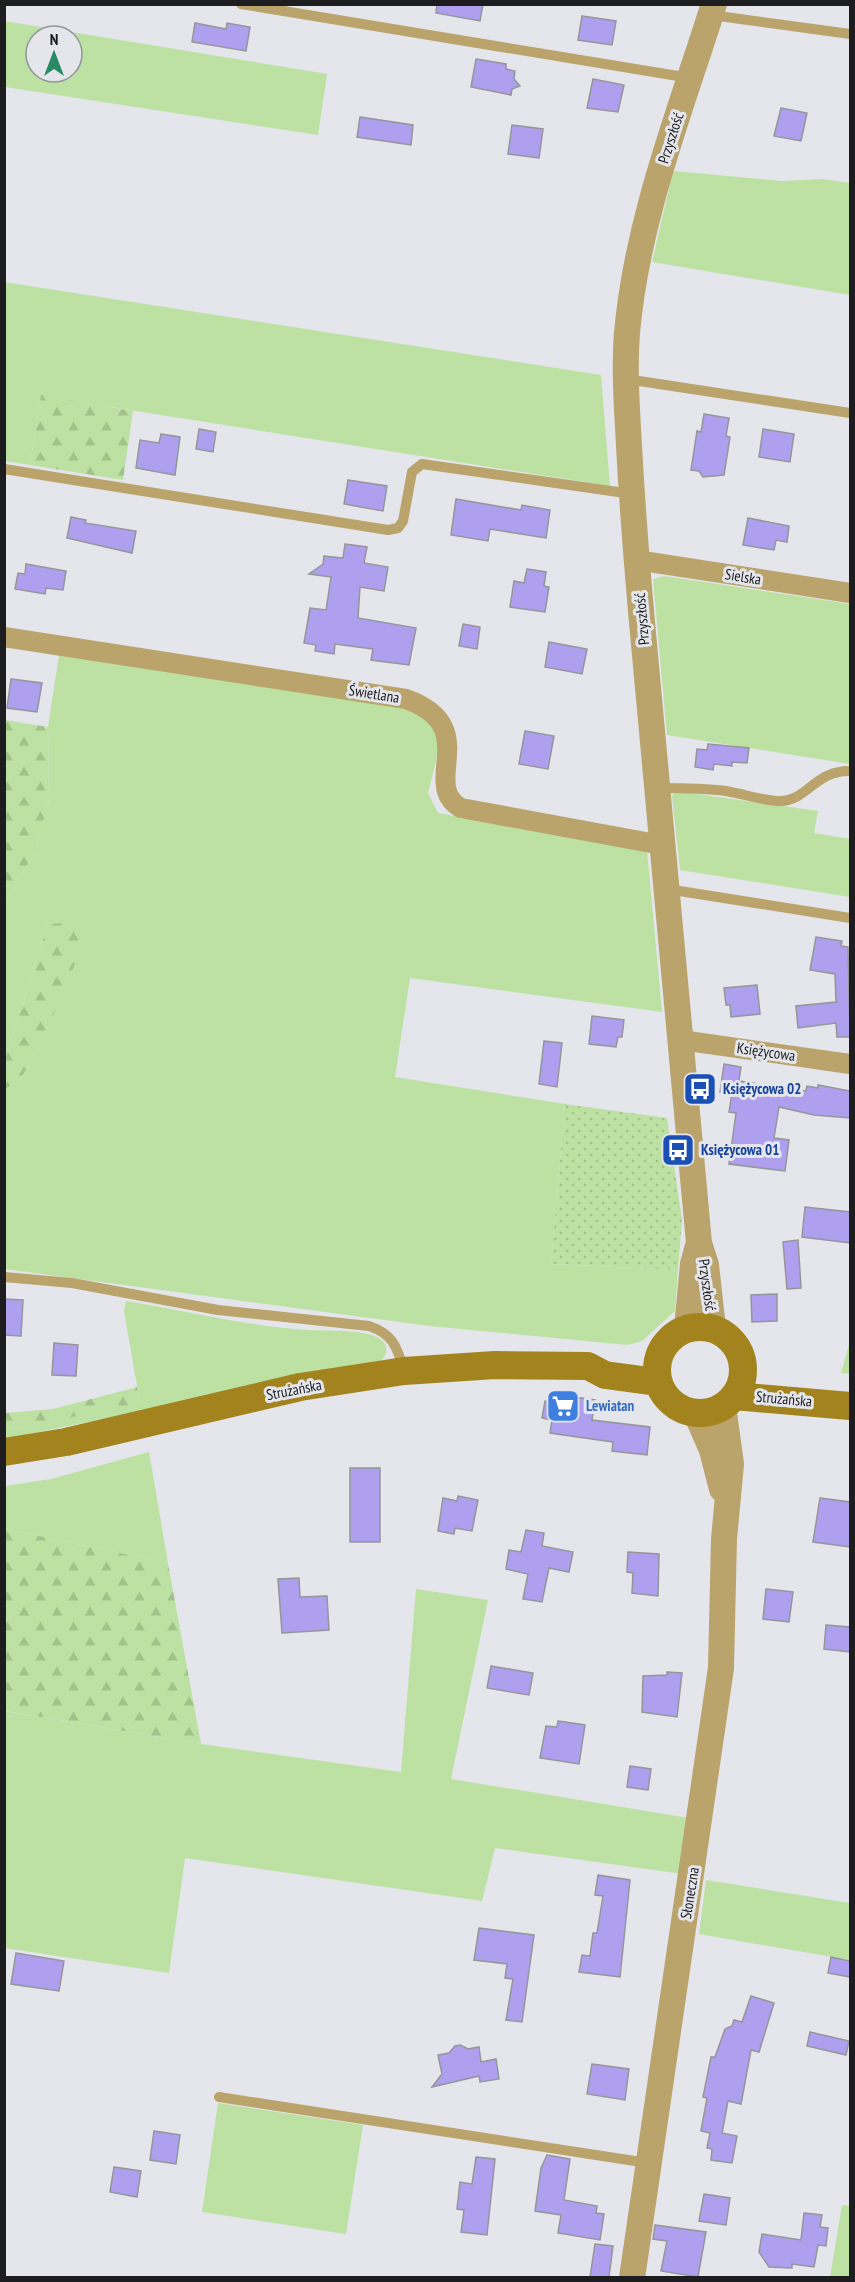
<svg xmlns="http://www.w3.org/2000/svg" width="855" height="2282" font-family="'PT Sans Narrow',sans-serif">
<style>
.grass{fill:#bde1a2;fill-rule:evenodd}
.forest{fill:url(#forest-firs)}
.park{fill:url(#park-dots)}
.building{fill:#af9fef;stroke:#95959a;stroke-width:1.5}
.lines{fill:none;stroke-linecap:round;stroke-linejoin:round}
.service{stroke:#baa46c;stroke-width:10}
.minor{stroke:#baa46c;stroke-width:20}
.tertiary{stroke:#baa46c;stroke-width:26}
.secondary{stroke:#a3831e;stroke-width:28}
.labels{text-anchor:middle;stroke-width:6;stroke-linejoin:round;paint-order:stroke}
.street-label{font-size:15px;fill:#1d1d20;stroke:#e4e6ec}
.transit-label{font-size:15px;font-weight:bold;fill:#164399;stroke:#e4e6ec;text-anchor:start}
.shop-label{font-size:15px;font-weight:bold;fill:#366cbe;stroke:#e4e6ec;text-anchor:start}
</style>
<defs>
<pattern id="forest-firs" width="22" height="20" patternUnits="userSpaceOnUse" patternTransform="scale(1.5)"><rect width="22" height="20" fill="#bde1a2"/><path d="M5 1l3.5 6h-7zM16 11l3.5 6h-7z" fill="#a2c18b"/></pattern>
<pattern id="park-dots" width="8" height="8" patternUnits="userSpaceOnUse" patternTransform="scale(1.5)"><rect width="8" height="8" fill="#bde1a2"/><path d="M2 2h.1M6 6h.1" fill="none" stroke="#a2c18b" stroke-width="1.8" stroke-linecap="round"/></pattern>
</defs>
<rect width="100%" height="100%" fill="#e4e6ec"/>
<path class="grass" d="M 4,21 L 327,74 L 318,135 L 5,87 ZM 36,36 L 72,36 L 72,72 L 36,72 Z
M 673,171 L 782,181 L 823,179 L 850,183 L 850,295 L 652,262 Z
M 4,282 L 601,375 L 610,486 L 41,396 L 30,465 L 5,461 Z
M 664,576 L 850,604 L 850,764 L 667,735 L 653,579 Z
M 59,655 L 407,708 C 451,725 437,756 428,793 L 438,813 L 647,850 L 662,1012 L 410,978 L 395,1077 L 565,1104 L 551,1264 L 678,1270 L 675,1311 L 642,1341 L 627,1345 L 430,1326 L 5,1269 L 5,1089 L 20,1080 L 40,1046 L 83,943 L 48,924 L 5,1060 L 5,903 L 36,850 L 49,799 L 48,727 Z
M 676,791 L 818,811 L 814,833 L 850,839 L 850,897 L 680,870 L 672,796 Z
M 126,1301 C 187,1311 246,1326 308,1330 C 325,1331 367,1329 380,1339 C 390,1346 387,1355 380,1362 L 5,1439 L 5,1430 L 140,1403 L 124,1311 Z
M 850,1341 L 850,1374 L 841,1373 Z
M 149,1452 L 168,1563 L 5,1529 L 5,1486 L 51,1479 Z
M 416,1589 L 488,1600 L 451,1779 L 689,1818 L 683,1874 L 495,1848 L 482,1901 L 185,1858 L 169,1973 L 5,1948 L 4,1711 L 201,1744 L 401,1772 Z
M 706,1880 L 850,1903 L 850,1960 L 699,1934 Z
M 218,2103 L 363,2125 L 346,2234 L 202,2212 Z
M 842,2205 L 850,2206 L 850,2277 L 830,2277 Z"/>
<path class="forest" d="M 41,395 L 133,411 L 123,480 L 30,465 Z
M 5,720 L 48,727 L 49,799 L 36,850 L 5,903 Z
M 67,923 L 84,943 L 40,1046 L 20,1080 L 5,1089 L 5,1060 L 48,924 Z
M 137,1387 L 140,1404 L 5,1430 L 5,1413 L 53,1409 Z
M 5,1529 L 168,1563 L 201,1744 L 5,1711 Z"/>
<path class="park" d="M 565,1104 L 667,1118 L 682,1220 L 678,1270 L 551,1264 Z"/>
<path class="building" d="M 437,4 L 483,4 L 480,21 L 436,13 Z
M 582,16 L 616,21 L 612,45 L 578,40 Z
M 195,23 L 226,29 L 227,23 L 250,27 L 246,51 L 192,42 Z
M 476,59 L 506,64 L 506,69 L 515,71 L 514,79 L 520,86 L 512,89 L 511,95 L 471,87 Z
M 593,79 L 624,85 L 618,112 L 587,108 Z
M 781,108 L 807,113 L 801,141 L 774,136 Z
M 360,117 L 413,125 L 411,145 L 357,137 Z
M 512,125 L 543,129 L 539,158 L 508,154 Z
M 704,414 L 729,418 L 726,436 L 730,437 L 724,475 L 703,477 L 699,471 L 691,470 L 697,431 L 701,432 Z
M 199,429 L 216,432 L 213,452 L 196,449 Z
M 763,429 L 794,434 L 790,462 L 759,457 Z
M 161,434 L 180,437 L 175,475 L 136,468 L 140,440 L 159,443 Z
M 348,480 L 387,486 L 383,511 L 344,504 Z
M 456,499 L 521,510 L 522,505 L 550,510 L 546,538 L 490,529 L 488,541 L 451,535 Z
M 71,517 L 86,520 L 85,523 L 136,531 L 132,553 L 67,538 Z
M 748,518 L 789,526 L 787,542 L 776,540 L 774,550 L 743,545 Z
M 345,544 L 367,547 L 364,563 L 388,567 L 384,591 L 360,587 L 358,618 L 416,628 L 409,665 L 371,660 L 373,649 L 335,644 L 334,654 L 315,651 L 316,645 L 304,643 L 310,608 L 326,610 L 331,577 L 309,574 L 323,564 L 324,556 L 343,558 Z
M 26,564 L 66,571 L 63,590 L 46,588 L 45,594 L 15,589 L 18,573 L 25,574 Z
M 527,569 L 546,572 L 544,586 L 549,587 L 545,612 L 510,607 L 514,581 L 524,583 Z
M 463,624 L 480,627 L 477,649 L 459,646 Z
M 549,642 L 587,649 L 582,674 L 545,667 Z
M 11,679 L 42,683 L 37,712 L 7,708 Z
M 525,731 L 554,736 L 548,769 L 519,764 Z
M 708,744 L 749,748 L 747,763 L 732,762 L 732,766 L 714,764 L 713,770 L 695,767 L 697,749 L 707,750 Z
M 816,937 L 842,941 L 841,946 L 848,947 L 850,1037 L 837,1037 L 836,1023 L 798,1028 L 796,1006 L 836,1002 L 835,974 L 810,970 Z
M 757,985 L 760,1014 L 731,1017 L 730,1005 L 726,1005 L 724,988 Z
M 592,1016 L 624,1020 L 622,1037 L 618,1037 L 616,1047 L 589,1044 Z
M 544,1041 L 562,1043 L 557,1087 L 539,1084 Z
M 724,1064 L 741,1067 L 739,1081 L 806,1091 L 807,1086 L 818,1088 L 818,1085 L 850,1091 L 850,1118 L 814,1115 L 779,1107 L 774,1138 L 789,1140 L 785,1171 L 729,1164 L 736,1113 L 729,1112 L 732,1093 L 720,1092 Z
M 805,1207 L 850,1212 L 850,1243 L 802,1237 Z
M 798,1240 L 801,1288 L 787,1289 L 783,1242 Z
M 777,1294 L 777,1321 L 752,1322 L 751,1295 Z
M 4,1299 L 23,1300 L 21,1336 L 4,1335 Z
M 54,1343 L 78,1345 L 76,1376 L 52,1375 Z
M 553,1394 L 595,1400 L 592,1420 L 650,1427 L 647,1455 L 612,1451 L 613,1442 L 550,1433 L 552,1420 L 542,1418 L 545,1401 L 552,1402 Z
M 350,1468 L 380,1468 L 380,1542 L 350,1542 Z
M 458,1496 L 478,1500 L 472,1531 L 455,1528 L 454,1534 L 438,1531 L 443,1498 L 457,1501 Z
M 820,1498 L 850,1502 L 850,1547 L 813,1542 Z
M 526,1530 L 544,1533 L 542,1546 L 573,1552 L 569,1572 L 549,1568 L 542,1602 L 523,1599 L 528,1574 L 506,1569 L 509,1550 L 521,1552 Z
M 628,1552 L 659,1554 L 658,1596 L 632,1593 L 633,1573 L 627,1572 Z
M 299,1578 L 300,1597 L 327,1596 L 329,1630 L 282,1633 L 278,1579 Z
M 766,1589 L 793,1592 L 789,1622 L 763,1619 Z
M 826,1625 L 850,1627 L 850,1652 L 824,1649 Z
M 491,1666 L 533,1673 L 529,1695 L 487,1688 Z
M 667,1672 L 682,1673 L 677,1717 L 642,1712 L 643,1676 L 667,1675 Z
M 558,1721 L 585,1725 L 579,1764 L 540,1758 L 546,1726 L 557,1727 Z
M 630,1766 L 651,1769 L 648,1790 L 627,1787 Z
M 598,1875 L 630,1880 L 620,1977 L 579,1972 L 582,1955 L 590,1956 L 593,1933 L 597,1933 L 603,1896 L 595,1895 Z
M 479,1928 L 534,1935 L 522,2022 L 506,2020 L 513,1979 L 505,1978 L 507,1964 L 474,1960 Z
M 16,1953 L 64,1961 L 59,1991 L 11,1984 Z
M 831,1957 L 850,1961 L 850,1977 L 828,1973 Z
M 751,1996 L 774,2003 L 759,2052 L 751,2050 L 741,2104 L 728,2101 L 722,2133 L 737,2136 L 732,2163 L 711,2160 L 712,2149 L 707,2148 L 710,2133 L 701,2131 L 707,2098 L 703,2097 L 711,2057 L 715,2057 L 725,2029 L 732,2026 L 734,2020 L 742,2022 Z
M 810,2032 L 849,2041 L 846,2055 L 807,2046 Z
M 460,2045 L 468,2049 L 479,2047 L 481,2062 L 496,2059 L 499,2079 L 480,2082 L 479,2076 L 432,2087 L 442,2074 L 438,2055 L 449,2053 L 455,2046 Z
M 592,2064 L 629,2069 L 625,2100 L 587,2094 Z
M 154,2131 L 180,2135 L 176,2164 L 150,2160 Z
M 547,2155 L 570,2159 L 564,2200 L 597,2206 L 596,2213 L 604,2214 L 600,2240 L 558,2233 L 561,2215 L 535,2211 L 541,2168 Z
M 476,2157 L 495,2159 L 487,2235 L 461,2232 L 464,2210 L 457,2209 L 460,2182 L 472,2184 Z
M 114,2167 L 141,2171 L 137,2197 L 110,2192 Z
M 704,2194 L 730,2198 L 726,2225 L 699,2221 Z
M 804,2213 L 822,2215 L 820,2227 L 828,2228 L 826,2246 L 818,2245 L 814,2267 L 792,2264 L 792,2268 L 769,2267 L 759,2252 L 762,2234 L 801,2240 Z
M 655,2225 L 706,2232 L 698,2277 L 661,2271 L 667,2241 L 653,2239 Z
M 595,2244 L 613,2246 L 609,2277 L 590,2277 Z"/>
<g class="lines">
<path class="service" d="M 241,4 L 690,78
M 711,15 L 850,34
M 626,379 L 850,413
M 4,469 L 388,530 L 398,528 L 403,521 L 412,472 L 422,464 L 632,494
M 657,788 C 680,788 704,788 726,791 C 744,794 763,801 781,801 C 806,801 816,770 850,771
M 667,889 L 850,918
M 4,1277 L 72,1283 L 218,1310 L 369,1326 C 393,1334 397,1347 404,1370
M 219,2097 L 648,2163"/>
<path class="minor" d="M 636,560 L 850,593
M 4,637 L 406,699 C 484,727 419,784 461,808 L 662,845
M 681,1040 L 850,1064"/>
<path class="tertiary" d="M 687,1328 L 693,1264 L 697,1249
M 713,1328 L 706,1265 L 699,1243 C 682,1050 663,858 646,666 C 639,592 633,519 629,446 C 627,408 624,370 627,333 C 637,219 680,112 714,4
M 696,1413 L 712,1450 L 722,1489
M 632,2278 L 721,1668 L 724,1539 L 731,1464 L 723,1406"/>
<path class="secondary" d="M657 1370a43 43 0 1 1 86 0a43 43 0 1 1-86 0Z
M 734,1396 L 850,1406
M 4,1452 L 66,1442 L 300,1387 L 404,1371 L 495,1365 L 588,1366 L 605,1375 L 657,1382"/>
</g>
<defs>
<g id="bus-square" transform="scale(1.725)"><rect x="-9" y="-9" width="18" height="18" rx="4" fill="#1a4fb4" stroke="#e4e6ec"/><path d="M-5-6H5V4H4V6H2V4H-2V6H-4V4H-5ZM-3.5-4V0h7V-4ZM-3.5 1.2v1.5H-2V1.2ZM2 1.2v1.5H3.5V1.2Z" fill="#fff"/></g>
<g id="supermarket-square" transform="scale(1.725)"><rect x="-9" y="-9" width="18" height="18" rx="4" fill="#3f7fe0" stroke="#e4e6ec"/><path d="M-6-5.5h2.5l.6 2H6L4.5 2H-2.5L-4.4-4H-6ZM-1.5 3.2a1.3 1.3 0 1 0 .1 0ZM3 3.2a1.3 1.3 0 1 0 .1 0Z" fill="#fff"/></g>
</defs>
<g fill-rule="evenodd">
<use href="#bus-square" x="700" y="1089"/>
<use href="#bus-square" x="678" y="1150"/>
<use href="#supermarket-square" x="563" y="1406"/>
</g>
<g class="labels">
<g class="street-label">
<text transform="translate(671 138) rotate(-72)" y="5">Przyszłość</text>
<text transform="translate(743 577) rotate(9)" y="5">Sielska</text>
<text transform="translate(642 619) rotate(-95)" y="5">Przyszłość</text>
<text transform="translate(374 694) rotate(9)" y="5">Świetlana</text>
<text transform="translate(766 1052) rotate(8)" y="5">Księżycowa</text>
<text transform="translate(707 1285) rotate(82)" y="5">Przyszłość</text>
<text transform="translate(294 1390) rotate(-11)" y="5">Strużańska</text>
<text transform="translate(784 1399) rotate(5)" y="5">Strużańska</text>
<text transform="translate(690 1893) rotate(-81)" y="5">Słoneczna</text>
</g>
<g class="transit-label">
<text x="723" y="1094">Księżycowa 02</text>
<text x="701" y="1155">Księżycowa 01</text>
</g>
<g class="shop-label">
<text x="586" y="1411">Lewiatan</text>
</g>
</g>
<rect width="855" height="2282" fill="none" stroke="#1d1d20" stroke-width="12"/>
<g transform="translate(54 54)"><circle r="28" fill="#e4e6ec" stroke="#94969a" stroke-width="1.5"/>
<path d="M0-4.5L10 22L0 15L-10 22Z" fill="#288963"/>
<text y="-9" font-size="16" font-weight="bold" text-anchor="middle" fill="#1d1d20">N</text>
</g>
</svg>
